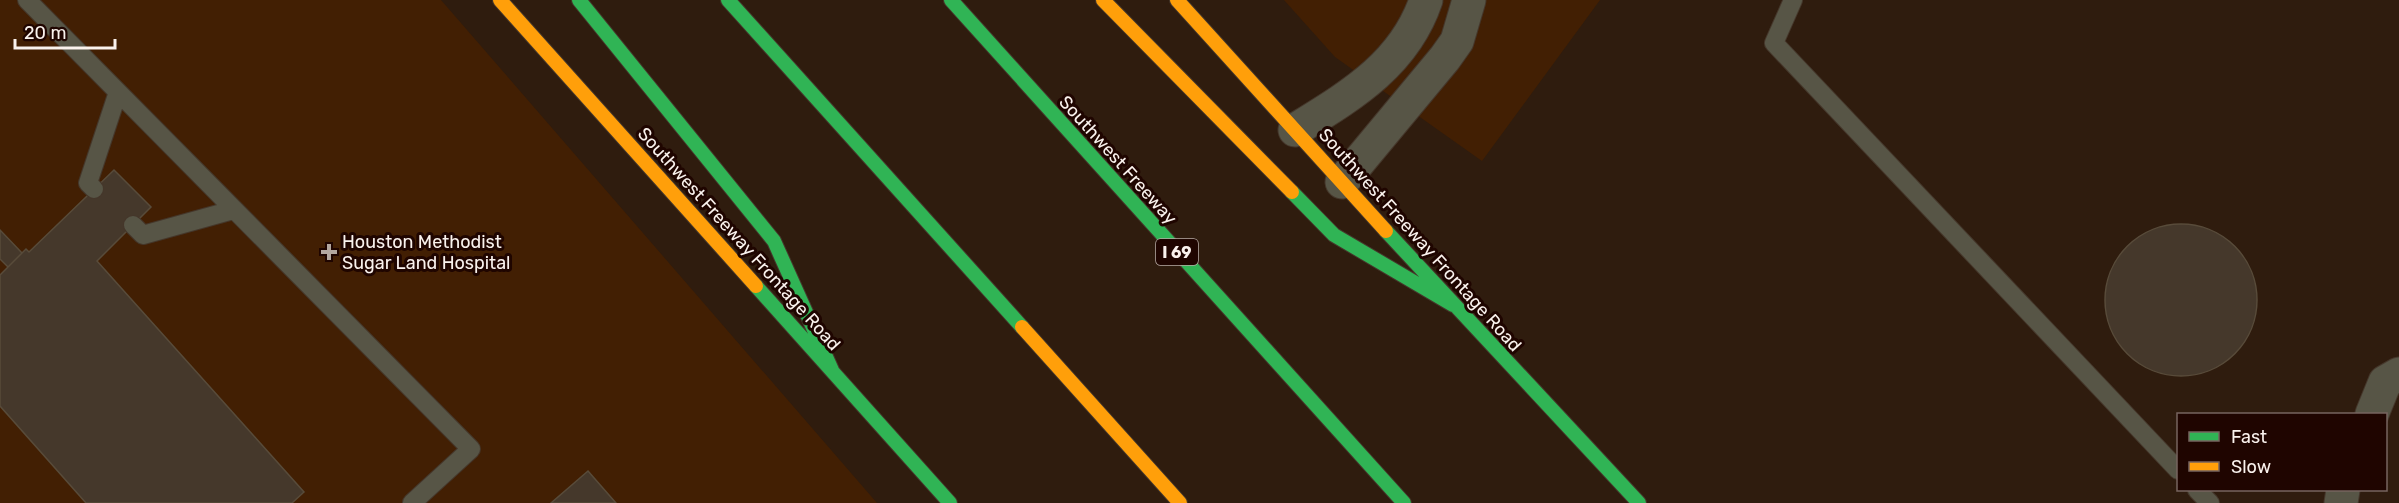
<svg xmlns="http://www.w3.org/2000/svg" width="2399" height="503" font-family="Rubik,sans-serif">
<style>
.built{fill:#421f03}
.building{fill:#45382b;stroke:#584b3a;stroke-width:1.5}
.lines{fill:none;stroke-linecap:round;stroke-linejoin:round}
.lane-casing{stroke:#45372b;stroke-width:20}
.street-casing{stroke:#45372b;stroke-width:35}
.fast-casing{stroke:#45372b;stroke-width:16}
.slow-casing{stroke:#45372b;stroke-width:16}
.lane{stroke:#575546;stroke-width:18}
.street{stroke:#575546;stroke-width:33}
.fast{stroke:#30b455;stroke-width:14}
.slow{stroke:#ff9f0a;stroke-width:14}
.poi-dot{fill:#b3a79f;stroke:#1f0500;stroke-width:2}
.labels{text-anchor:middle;stroke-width:6;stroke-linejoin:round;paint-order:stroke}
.shield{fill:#1f0500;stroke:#b8aba6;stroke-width:1.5}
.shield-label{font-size:16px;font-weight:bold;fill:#faf2ed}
.street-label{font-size:18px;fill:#faf2ed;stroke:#1f0500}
.poi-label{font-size:18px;fill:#faf2ed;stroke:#1f0500;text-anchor:start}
</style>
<rect width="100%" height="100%" fill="#2f1c0e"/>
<path class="built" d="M 0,0 L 441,0 L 877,503 L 0,503 Z
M 1284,0 L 1600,0 L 1482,161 L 1335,57 Z"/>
<path class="building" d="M 114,170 L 151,207 L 97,261 L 304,492 L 292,503 L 86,503 L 0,406 L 0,275 L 26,249 L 29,252 Z
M2105 300a76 76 0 1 1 152 0a76 76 0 1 1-152 0Z
M 0,230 L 22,253 L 8,267 L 0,259 Z
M 588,471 L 616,503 L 551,503 Z"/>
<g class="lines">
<g class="lane-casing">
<path id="lane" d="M 27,0 L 471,449 L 412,503
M 1793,0 L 1774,43 L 2178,470
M 94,189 L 88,183 L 118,92
M 133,225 L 143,235 L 233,210
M 2197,490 L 2210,503"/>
</g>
<g class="street-casing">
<path id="street" d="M 1295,130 C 1350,96 1404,65 1426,0
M 1342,182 L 1445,58 L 1457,41 L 1469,0
M 2372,414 L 2385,382 L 2399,374
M 2341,503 L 2343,490"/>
</g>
<g class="fast-casing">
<path id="fast" d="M 579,0 L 774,241 L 832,370
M 728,0 L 1022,327
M 951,0 L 1404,503
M 1292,192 L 1334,235 L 1453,305
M 1386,231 L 1639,503
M 756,286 L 950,503"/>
</g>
<g class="slow-casing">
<path id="slow" d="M 500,0 L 756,286
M 1103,0 L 1292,192
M 1177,0 L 1386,231
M 1022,327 L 1180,503"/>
</g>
<use href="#lane" class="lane"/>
<use href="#street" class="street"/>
<use href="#fast" class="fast"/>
<use href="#slow" class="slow"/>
</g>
<path class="poi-dot" d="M326 243h6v6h6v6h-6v6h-6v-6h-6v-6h6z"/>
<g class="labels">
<rect class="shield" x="1156" y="239" width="42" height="26" rx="4.5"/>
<g class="shield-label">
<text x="1177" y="258">I 69</text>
</g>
<g class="street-label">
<text transform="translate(1118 160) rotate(48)" y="6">Southwest Freeway</text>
<text transform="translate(739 239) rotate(48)" y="6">Southwest Freeway Frontage Road</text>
<text transform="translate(1420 240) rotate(48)" y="6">Southwest Freeway Frontage Road</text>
</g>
<g class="poi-label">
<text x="342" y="248">Houston Methodist<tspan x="342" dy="21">Sugar Land Hospital</tspan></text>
</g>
</g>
<rect x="2177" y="413" width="210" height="78" fill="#1f0500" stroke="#77645f" stroke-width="1.5"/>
<rect x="2189" y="432" width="30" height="9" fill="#30b455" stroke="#77645f" stroke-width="1.5"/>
<text x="2231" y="443" font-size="18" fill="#faf2ed">Fast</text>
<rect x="2189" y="462" width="30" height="9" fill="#ff9f0a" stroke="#77645f" stroke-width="1.5"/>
<text x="2231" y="473" font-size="18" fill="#faf2ed">Slow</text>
<path d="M15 39v9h100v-9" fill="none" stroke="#faf2ed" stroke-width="3"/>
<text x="24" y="39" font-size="18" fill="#faf2ed" stroke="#1f0500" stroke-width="4.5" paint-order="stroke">20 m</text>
</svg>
